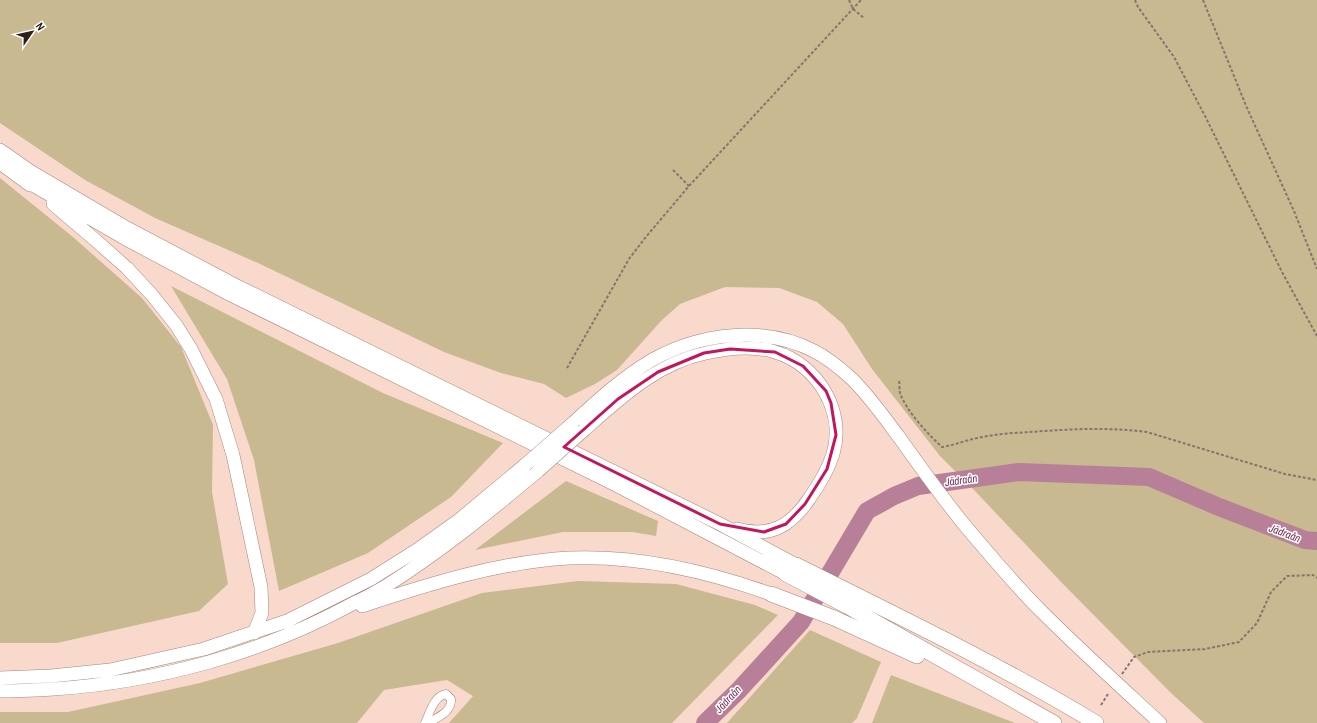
<svg xmlns="http://www.w3.org/2000/svg" width="1317" height="723" font-family="'Archivo Narrow',sans-serif">
<style>
.green{fill:#c8b991}
.lines{fill:none;stroke-linecap:round;stroke-linejoin:round}
.river{stroke:#b77f98;stroke-width:18}
.minor-casing{stroke:#a4857b;stroke-width:9}
.trunk-casing{stroke:#a4857b;stroke-width:14}
.motorway-casing{stroke:#a4857b;stroke-width:16}
.path{stroke:#89736c;stroke-width:2;stroke-dasharray:3 2;stroke-linecap:butt}
.minor{stroke:#fff;stroke-width:8}
.trunk{stroke:#fff;stroke-width:13}
.motorway{stroke:#fff;stroke-width:15}
.trunk-bridge-casing{stroke:#a4857b;stroke-width:14;stroke-linecap:butt}
.trunk-bridge{stroke:#fff;stroke-width:13}
.marked{fill:none;stroke:#c2185b;stroke-width:3;stroke-linejoin:round}
.labels{text-anchor:middle;stroke-width:3;stroke-linejoin:round;paint-order:stroke}
.water-label{font-size:11px;font-style:italic;fill:#773154;stroke:#fff}
</style>
<rect width="100%" height="100%" fill="#fad9cd"/>
<path class="green" d="M 0,0 L 1317,0 L 1317,723 L 1204,723 L 1171,693 L 1063,584 L 974,490 L 940,456 L 872,369 L 843,324 L 817,302 L 779,288 L 725,287 L 680,304 L 661,321 L 617,370 L 595,384 L 566,398 L 544,384 L 501,373 L 444,352 L 258,263 L 155,218 L 85,180 L 0,123 Z
M 0,178 L 73,237 L 142,298 L 181,347 L 213,425 L 212,492 L 228,584 L 199,611 L 57,643 L 0,643 Z
M 171,286 L 383,393 L 503,443 L 451,497 L 368,553 L 279,591 L 254,460 L 227,379 Z
M 566,481 L 658,521 L 656,536 L 632,532 L 563,532 L 475,550 Z
M 578,581 L 676,584 L 755,605 L 778,615 L 672,723 L 449,723 L 473,696 L 447,680 L 384,690 L 357,723 L 0,723 L 0,712 L 68,712 L 200,683 L 338,643 L 482,593 Z
M 810,630 L 881,662 L 857,718 L 852,723 L 727,723 Z
M 891,675 L 1015,723 L 872,723 Z"/>
<g class="lines">
<path class="river" d="M 705,723 L 739,690 L 801,622 L 867,511 L 894,496 L 918,486 L 1019,472 L 1149,477 L 1219,507 L 1305,540 L 1317,541"/>
<g class="minor-casing">
<path id="minor" d="M 425,723 C 430,712 434,696 446,694 L 451,699 C 452,712 438,717 428,723"/>
</g>
<g class="trunk-casing">
<path id="trunk" d="M 0,150 L 30,171 L 127,228 L 235,285 L 720,524 L 796,565
M 0,163 L 30,185
M 24,180 L 124,238 L 229,294 L 616,485 L 786,574
M 53,204 L 93,238 L 127,268 L 152,295 L 176,325 L 191,349 L 216,399 L 233,455 L 261,587 L 262,613 L 254,633
M 572,424 C 597,401 623,377 652,360 C 700,333 764,325 814,351 C 828,358 841,369 852,379 C 870,397 884,417 899,437 C 921,468 943,499 967,528 C 991,556 1014,584 1040,610 C 1079,649 1120,686 1160,723
M 584,430 C 620,398 657,363 706,353 C 728,348 753,345 775,352 C 817,364 846,411 833,454 C 828,470 819,485 809,499 C 791,526 770,538 737,529
M 362,606 C 429,584 498,562 569,558 C 638,555 707,571 771,594
M 0,678 L 51,676 L 110,670 L 204,649 L 287,621 L 371,579 L 417,550 L 459,520 L 525,465
M 0,691 C 18,691 36,690 54,689 C 158,682 263,653 354,603 C 365,598 376,592 386,586 C 440,552 489,512 538,471"/>
</g>
<g class="motorway-casing">
<path id="motorway" d="M 796,565 C 897,616 999,664 1096,723
M 786,574 L 847,606 L 1054,723
M 771,594 L 834,618 L 917,656"/>
</g>
<path class="path" d="M 849,0 L 853,9 L 864,18
M 1135,0 L 1138,7 L 1174,57 L 1205,116 L 1282,272 L 1317,336
M 1203,0 L 1247,108 L 1294,211 L 1317,269
M 673,170 L 689,186
M 567,368 L 629,259 L 645,238 L 689,186 L 861,0
M 899,381 C 900,385 899,390 900,393 C 906,411 929,435 942,447 C 955,445 966,440 978,438 C 995,434 1013,433 1030,432 C 1070,429 1108,427 1147,432 L 1285,474 L 1317,480
M 1122,674 L 1134,657 L 1148,652 L 1205,649 L 1239,642 L 1257,623 L 1271,592 L 1287,576 L 1313,575 L 1317,578
M 1101,705 L 1108,694"/>
<use href="#minor" class="minor"/>
<use href="#trunk" class="trunk"/>
<use href="#motorway" class="motorway"/>
<g class="trunk-bridge-casing">
<path id="trunk-bridge" d="M 525,465 L 572,424
M 538,471 L 584,430"/>
</g>
<use href="#trunk-bridge" class="trunk-bridge"/>
</g>
<path class="marked" d="M 730,349 L 775,352 L 803,366 L 826,391 L 831,403 L 836,435 L 827,469 L 805,504 L 786,524 L 764,532 L 720,524 L 564,447 L 618,399 L 658,372 L 704,353 Z"/>
<g class="labels">
<g class="water-label">
<text transform="translate(961 480) rotate(-8)" y="4">Jädraån</text>
<text transform="translate(1285 533) rotate(21)" y="4">Jädraån</text>
<text transform="translate(728 699) rotate(-47)" y="4">Jädraån</text>
</g>
</g>
<g transform="translate(32 32) rotate(56)" stroke="#ffffff" stroke-width="3" paint-order="stroke">
<path d="M0-3L7 15L0 10L-7 15Z" fill="#2c201c"/>
<text y="-6" font-size="11" font-weight="bold" text-anchor="middle" fill="#2c201c">N</text>
</g>
</svg>
